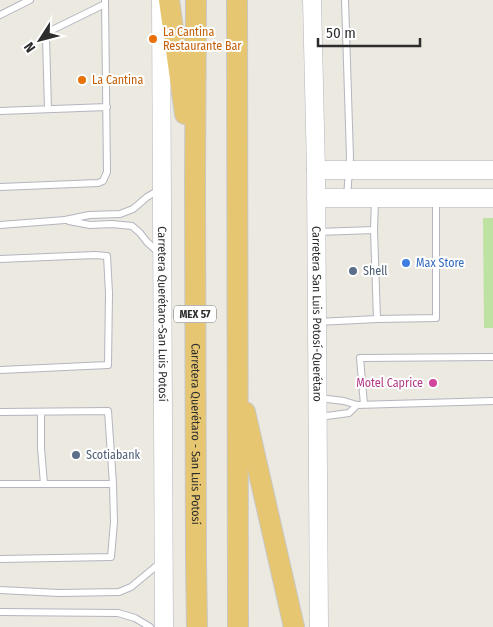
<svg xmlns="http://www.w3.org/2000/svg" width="493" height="627" font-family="'Fira Sans Condensed',sans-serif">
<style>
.pitch{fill:#bde2a2}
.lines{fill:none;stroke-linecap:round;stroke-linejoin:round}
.service-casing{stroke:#b4b5bf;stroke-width:8}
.secondary-casing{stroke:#b4b5bf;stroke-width:19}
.trunk-casing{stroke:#c8c8c8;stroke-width:22}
.service{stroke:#fff;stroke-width:6}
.secondary{stroke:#fff;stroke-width:18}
.trunk{stroke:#e6c670;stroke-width:20}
.food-dot{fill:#e8710a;stroke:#fff;stroke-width:2}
.shop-dot{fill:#3f7fe0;stroke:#fff;stroke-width:2}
.service-dot{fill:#5c6f8a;stroke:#fff;stroke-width:2}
.hotel-dot{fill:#d1479c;stroke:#fff;stroke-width:2}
.labels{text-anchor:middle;stroke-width:4;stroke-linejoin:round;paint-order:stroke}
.shield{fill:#fff;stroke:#6c6c6c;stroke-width:1}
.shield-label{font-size:11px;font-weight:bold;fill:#2d2d2d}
.food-label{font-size:12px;fill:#c56008;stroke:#fff;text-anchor:start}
.shop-label{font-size:12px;fill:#366cbe;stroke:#fff;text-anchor:start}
.service-label{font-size:12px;fill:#4e5e75;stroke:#fff;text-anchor:start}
.street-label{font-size:12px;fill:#2d2d2d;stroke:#fff}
.hotel-label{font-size:12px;fill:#b23c85;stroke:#fff;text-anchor:end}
</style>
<rect width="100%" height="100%" fill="#ece9e1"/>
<path class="pitch" d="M 483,218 L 493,218 L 493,328 L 484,328 Z"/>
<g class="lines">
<g class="service-casing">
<path id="service" d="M 345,0 L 350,157 L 347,197
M 0,15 L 30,0
M 48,109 L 46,38 L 48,32 L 105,4
M 0,111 L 107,107
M 0,187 L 98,183 L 103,181 L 107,172 L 105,0
M 69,221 L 90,225 L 112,224 L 132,226 L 140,233 L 147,242 L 159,253
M 0,225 L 65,220 L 89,215 L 120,214 L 133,209 L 147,197 L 159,190
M 374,230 L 375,199
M 317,232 L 374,230 L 377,319
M 0,259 L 95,255 L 107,256 L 109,293 L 108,365 L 0,370
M 318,322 L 377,319 L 436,318 L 436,200
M 319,398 L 344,401 L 357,405 L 493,401
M 364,405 L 360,358 L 493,357
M 0,412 L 108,411 L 113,484 L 114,522 L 111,557 L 0,559
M 41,412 L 41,448 L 44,484
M 319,417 L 349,413 L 357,405
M 0,484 L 113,484
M 0,590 L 59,593 L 119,592 L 131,587 L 160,563
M 0,612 L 118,613 L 135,618 L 150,627"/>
</g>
<g class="secondary-casing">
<g id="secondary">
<path id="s1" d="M 161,0 L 164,627"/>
<path id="s2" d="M 312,0 L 316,170 L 319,627"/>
<path d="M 316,170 L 493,170"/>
<path d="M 316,198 L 493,198"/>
</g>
</g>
<g class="trunk-casing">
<g id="trunk">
<path d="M 169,0 L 185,114"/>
<path id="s3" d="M 196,0 L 195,179 L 196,561 L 197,627"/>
<path d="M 237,0 L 238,627"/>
<path d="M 245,412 L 294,627"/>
</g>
</g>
<use href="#service" class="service"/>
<use href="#secondary" class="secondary"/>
<use href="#trunk" class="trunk"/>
</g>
<g class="food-dot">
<circle cx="153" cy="39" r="5"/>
<circle cx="82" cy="80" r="5"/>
</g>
<circle class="shop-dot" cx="406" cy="263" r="5"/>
<g class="service-dot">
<circle cx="353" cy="271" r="5"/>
<circle cx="76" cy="455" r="5"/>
</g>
<circle class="hotel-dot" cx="433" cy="383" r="5"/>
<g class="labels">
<rect class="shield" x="174" y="305.5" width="42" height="17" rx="4"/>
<g class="shield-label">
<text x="195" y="318">MEX 57</text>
</g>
<g class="food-label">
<text x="163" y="36">La Cantina<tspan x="163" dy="14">Restaurante Bar</tspan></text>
<text x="92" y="84">La Cantina</text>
</g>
<g class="shop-label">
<text x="416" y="267">Max Store</text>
</g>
<g class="service-label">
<text x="363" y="275">Shell</text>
<text x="86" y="459">Scotiabank</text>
</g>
<g class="street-label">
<text dy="4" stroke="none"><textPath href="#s2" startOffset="314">Carretera San Luis Potosí-Querétaro</textPath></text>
<text dy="4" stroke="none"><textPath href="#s1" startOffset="314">Carretera Querétaro-San Luis Potosí</textPath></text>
<text dy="4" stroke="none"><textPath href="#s3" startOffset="434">Carretera Querétaro - San Luis Potosí</textPath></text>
</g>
<g class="hotel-label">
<text x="423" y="387">Motel Caprice</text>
</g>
</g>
<g transform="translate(40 40) rotate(234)" stroke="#ffffff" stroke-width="4" paint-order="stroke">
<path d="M0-4L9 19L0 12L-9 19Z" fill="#2d2d2d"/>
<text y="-8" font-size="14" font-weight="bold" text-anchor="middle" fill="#2d2d2d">N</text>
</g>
<path d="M318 38v8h102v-8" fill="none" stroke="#2d2d2d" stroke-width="2.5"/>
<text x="326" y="38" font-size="15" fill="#2d2d2d" stroke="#ffffff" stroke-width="4" paint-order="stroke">50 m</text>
</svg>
